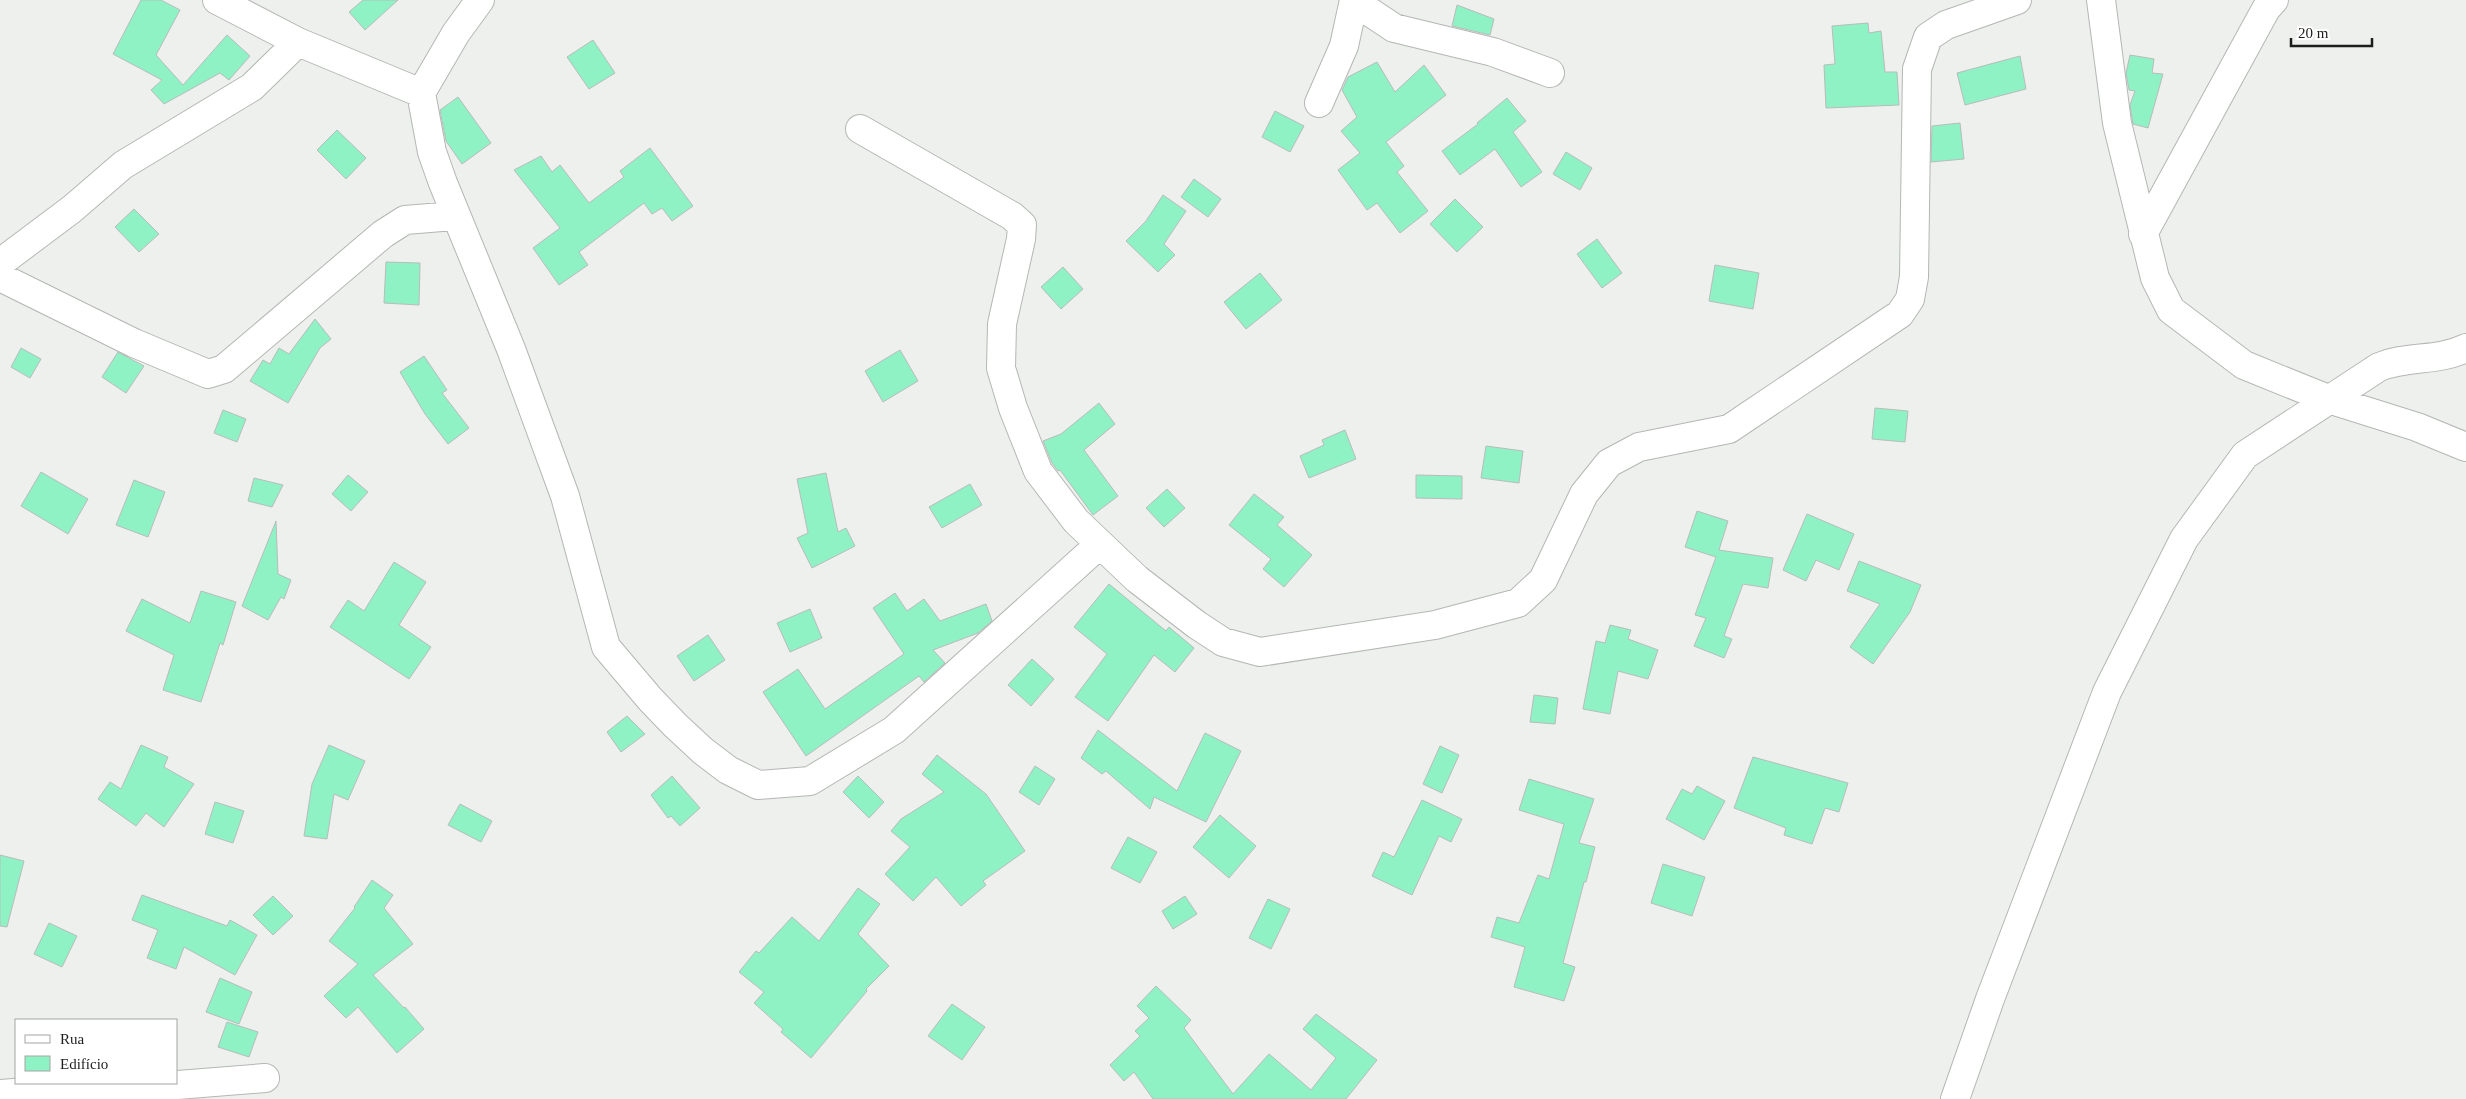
<svg xmlns="http://www.w3.org/2000/svg" width="2466" height="1099" font-family="Georgia,serif">
<style>
.building{fill:#8ef2c5;stroke:#b8bcba}
.lines{fill:none;stroke-linecap:round;stroke-linejoin:round}
.minor-casing{stroke:#b4b7b3;stroke-width:30}
.minor{stroke:#fff;stroke-width:28}
</style>
<rect width="100%" height="100%" fill="#edf0ed"/>
<path class="building" d="M 141,0 L 161,0 L 180,10 L 156,55 L 183,85 L 227,35 L 250,56 L 229,80 L 220,73 L 164,104 L 151,90 L 162,80 L 113,54 Z
M 363,0 L 398,0 L 365,30 L 349,12 Z
M 1457,5 L 1494,19 L 1490,35 L 1452,26 Z
M 1868,23 L 1869,33 L 1881,31 L 1885,72 L 1897,72 L 1899,105 L 1826,108 L 1824,65 L 1835,64 L 1832,26 Z
M 593,40 L 615,73 L 589,89 L 567,57 Z
M 2130,55 L 2154,59 L 2152,73 L 2163,74 L 2148,128 L 2133,124 L 2130,105 L 2135,91 L 2129,90 L 2126,73 Z
M 2020,56 L 2026,89 L 1965,105 L 1957,73 Z
M 1377,62 L 1395,92 L 1424,65 L 1446,95 L 1386,142 L 1404,166 L 1397,172 L 1428,211 L 1400,233 L 1377,203 L 1367,210 L 1338,170 L 1360,153 L 1341,131 L 1357,117 L 1342,90 L 1348,77 Z
M 458,97 L 491,143 L 462,164 L 446,141 L 440,110 Z
M 1507,98 L 1526,121 L 1513,132 L 1542,172 L 1521,187 L 1495,149 L 1460,175 L 1442,151 L 1478,124 L 1477,123 Z
M 1275,111 L 1304,126 L 1290,152 L 1262,137 Z
M 1960,123 L 1964,159 L 1931,162 L 1932,126 Z
M 337,130 L 366,158 L 346,179 L 317,150 Z
M 650,148 L 693,206 L 672,221 L 662,208 L 652,214 L 644,203 L 579,252 L 588,265 L 559,285 L 533,248 L 560,228 L 514,170 L 541,156 L 552,172 L 560,165 L 589,203 L 624,177 L 620,171 Z
M 1566,152 L 1592,168 L 1580,190 L 1553,174 Z
M 1194,179 L 1221,199 L 1208,217 L 1181,197 Z
M 1163,195 L 1186,211 L 1164,244 L 1175,255 L 1158,272 L 1126,241 L 1146,221 Z
M 1455,199 L 1483,227 L 1457,252 L 1430,224 Z
M 134,209 L 159,234 L 139,252 L 115,227 Z
M 1597,239 L 1622,273 L 1602,288 L 1577,254 Z
M 386,262 L 420,263 L 419,305 L 384,303 Z
M 1715,265 L 1759,273 L 1753,309 L 1709,301 Z
M 1063,267 L 1083,289 L 1061,309 L 1041,287 Z
M 1260,273 L 1282,300 L 1246,329 L 1224,302 Z
M 315,319 L 331,339 L 320,348 L 288,403 L 250,381 L 263,360 L 270,364 L 279,348 L 289,354 Z
M 21,348 L 41,359 L 30,378 L 11,367 Z
M 900,350 L 918,381 L 883,402 L 865,371 Z
M 118,352 L 144,366 L 126,393 L 102,377 Z
M 424,356 L 447,390 L 442,393 L 469,428 L 448,444 L 425,414 L 400,372 Z
M 1099,403 L 1115,424 L 1084,450 L 1118,496 L 1093,515 L 1060,470 L 1058,471 L 1052,463 L 1043,441 L 1061,434 Z
M 1875,408 L 1908,411 L 1905,442 L 1872,439 Z
M 223,410 L 246,419 L 237,442 L 214,433 Z
M 1345,430 L 1356,459 L 1309,478 L 1300,456 L 1324,445 L 1322,440 Z
M 1486,446 L 1523,451 L 1519,483 L 1481,478 Z
M 41,472 L 88,499 L 68,534 L 21,506 Z
M 826,473 L 838,532 L 846,528 L 855,546 L 812,568 L 797,538 L 808,533 L 797,479 Z
M 348,475 L 368,492 L 351,511 L 332,494 Z
M 1416,475 L 1462,476 L 1462,499 L 1416,498 Z
M 254,478 L 283,485 L 272,507 L 248,501 Z
M 134,480 L 165,492 L 148,537 L 116,525 Z
M 970,484 L 982,505 L 942,528 L 929,507 Z
M 1167,489 L 1185,508 L 1164,527 L 1146,508 Z
M 1254,494 L 1284,517 L 1277,525 L 1312,555 L 1284,587 L 1263,569 L 1271,559 L 1229,525 Z
M 1697,511 L 1728,521 L 1719,550 L 1773,558 L 1768,588 L 1743,584 L 1724,636 L 1732,639 L 1724,658 L 1694,646 L 1706,618 L 1695,615 L 1716,557 L 1685,547 Z
M 1807,514 L 1854,534 L 1839,570 L 1816,560 L 1806,581 L 1783,570 Z
M 276,521 L 278,574 L 291,580 L 284,599 L 281,597 L 268,620 L 242,606 Z
M 1859,561 L 1921,585 L 1910,612 L 1873,664 L 1850,647 L 1880,604 L 1847,591 Z
M 394,562 L 426,582 L 399,625 L 431,647 L 409,679 L 330,627 L 348,600 L 364,611 Z
M 1109,584 L 1166,631 L 1169,627 L 1194,648 L 1175,672 L 1154,655 L 1108,721 L 1075,697 L 1107,654 L 1074,627 Z
M 201,591 L 236,602 L 223,645 L 220,643 L 201,702 L 163,690 L 174,655 L 126,631 L 142,599 L 190,623 Z
M 895,593 L 907,611 L 924,599 L 940,621 L 986,604 L 992,621 L 978,633 L 933,650 L 945,663 L 924,682 L 919,676 L 806,756 L 763,692 L 798,669 L 825,709 L 904,654 L 873,608 Z
M 810,609 L 822,638 L 790,652 L 777,623 Z
M 1610,625 L 1631,630 L 1628,639 L 1658,650 L 1648,679 L 1618,671 L 1610,714 L 1583,709 L 1596,641 L 1605,643 Z
M 708,635 L 725,660 L 694,681 L 677,656 Z
M 1032,659 L 1054,679 L 1031,706 L 1008,685 Z
M 1534,695 L 1558,698 L 1555,724 L 1530,722 Z
M 627,716 L 645,734 L 621,752 L 607,732 Z
M 1098,730 L 1177,791 L 1205,733 L 1241,751 L 1206,822 L 1154,797 L 1150,809 L 1106,771 L 1102,774 L 1081,758 Z
M 141,745 L 168,757 L 164,767 L 194,784 L 164,827 L 146,813 L 136,826 L 98,799 L 110,782 L 121,789 Z
M 329,745 L 365,761 L 348,800 L 334,794 L 327,839 L 304,836 L 312,784 Z
M 1440,746 L 1459,755 L 1442,793 L 1423,784 Z
M 937,755 L 986,794 L 1025,851 L 983,881 L 986,885 L 961,906 L 936,877 L 913,901 L 885,874 L 910,847 L 891,831 L 901,819 L 944,792 L 922,774 Z
M 1753,757 L 1848,783 L 1839,812 L 1825,808 L 1812,844 L 1784,835 L 1786,828 L 1734,808 Z
M 1035,766 L 1055,779 L 1039,805 L 1019,792 Z
M 672,776 L 700,808 L 680,826 L 671,816 L 668,818 L 651,795 Z
M 858,776 L 884,802 L 869,818 L 843,792 Z
M 1529,779 L 1594,799 L 1579,843 L 1595,847 L 1586,882 L 1584,882 L 1563,963 L 1575,967 L 1564,1001 L 1514,987 L 1525,947 L 1491,937 L 1497,917 L 1519,923 L 1538,875 L 1549,879 L 1564,824 L 1519,810 Z
M 1697,786 L 1725,801 L 1704,840 L 1666,819 L 1682,789 L 1692,794 Z
M 1422,800 L 1462,819 L 1451,842 L 1439,836 L 1412,895 L 1372,876 L 1383,852 L 1394,857 Z
M 215,802 L 244,811 L 233,843 L 205,834 Z
M 460,804 L 492,821 L 481,842 L 448,825 Z
M 1220,815 L 1256,846 L 1229,878 L 1193,847 Z
M 1128,837 L 1157,852 L 1140,883 L 1111,868 Z
M 0,855 L 24,861 L 7,927 L 0,926 Z
M 1663,864 L 1705,877 L 1692,916 L 1651,903 Z
M 372,880 L 393,895 L 384,908 L 413,944 L 373,975 L 404,1008 L 405,1007 L 424,1029 L 397,1053 L 358,1007 L 346,1018 L 324,996 L 358,964 L 329,941 L 355,908 L 354,907 Z
M 858,888 L 880,904 L 858,934 L 889,966 L 866,989 L 867,991 L 811,1058 L 781,1032 L 783,1029 L 754,1003 L 764,992 L 739,972 L 756,951 L 759,953 L 792,917 L 819,941 Z
M 142,895 L 227,926 L 230,920 L 257,935 L 235,975 L 184,947 L 176,969 L 147,958 L 158,930 L 132,920 Z
M 273,896 L 293,916 L 273,935 L 253,915 Z
M 1185,896 L 1197,914 L 1173,929 L 1162,911 Z
M 1268,899 L 1290,909 L 1271,949 L 1249,938 Z
M 49,923 L 77,936 L 62,967 L 34,954 Z
M 220,978 L 252,992 L 239,1024 L 206,1012 Z
M 1156,986 L 1191,1020 L 1184,1028 L 1233,1094 L 1269,1054 L 1311,1090 L 1336,1058 L 1303,1029 L 1316,1014 L 1377,1060 L 1346,1099 L 1153,1099 L 1134,1072 L 1124,1081 L 1110,1065 L 1140,1036 L 1135,1031 L 1149,1018 L 1137,1006 Z
M 952,1004 L 985,1027 L 962,1060 L 928,1036 Z
M 227,1022 L 258,1032 L 249,1057 L 218,1047 Z"/>
<g class="lines">
<g class="minor-casing">
<path id="minor" d="M 217,0 L 298,42 L 421,93
M 480,0 L 456,33 L 421,93 L 432,152 L 443,183 L 511,349 L 565,496 L 606,647 L 650,699 L 675,725 L 703,751 L 728,770 L 758,785 L 810,781 L 894,730 L 1100,544
M 2101,0 L 2117,123 L 2155,278 L 2171,310 L 2244,365 L 2328,399 L 2417,427 L 2466,447
M 1355,2 L 1394,28 L 1493,52 L 1550,73
M 1319,103 L 1344,46 L 1354,0
M 860,129 L 1012,216 L 1022,225 L 1021,239 L 1002,324 L 1001,368 L 1013,408 L 1038,471 L 1076,521 L 1137,579 L 1197,625 L 1223,642 L 1260,652 L 1435,625 L 1518,603 L 1543,580 L 1584,494 L 1609,463 L 1639,447 L 1729,429 L 1900,314 L 1910,299 L 1914,277 L 1917,69 L 1928,37 L 1946,25 L 2017,0
M 2143,234 L 2266,9 L 2274,0
M 0,263 L 72,209 L 123,165 L 252,87 L 298,42
M 0,277 L 134,343 L 208,374 L 224,369 L 383,234 L 405,220 L 454,216
M 0,1094 L 65,1089 L 140,1088 L 265,1078
M 1955,1099 L 1990,999 L 2107,692 L 2184,539 L 2245,455 L 2379,367 C 2408,355 2437,362 2466,348"/>
</g>
<use href="#minor" class="minor"/>
</g>
<rect x="15" y="1019" width="162" height="65" fill="#ffffff" stroke="#a5a5a4"/>
<rect x="25" y="1035" width="25" height="8" fill="#ffffff" stroke="#a5a5a4"/>
<text x="60" y="1044" font-size="15" fill="#1d1e1c">Rua</text>
<rect x="25" y="1056" width="25" height="15" fill="#8ef2c5" stroke="#a5a5a4"/>
<text x="60" y="1069" font-size="15" fill="#1d1e1c">Edifício</text>
<path d="M2291 38v8h81v-8" fill="none" stroke="#1d1e1c" stroke-width="2.5"/>
<text x="2298" y="38" font-size="15" fill="#1d1e1c" stroke="#ffffff" stroke-width="4" paint-order="stroke">20 m</text>
</svg>
